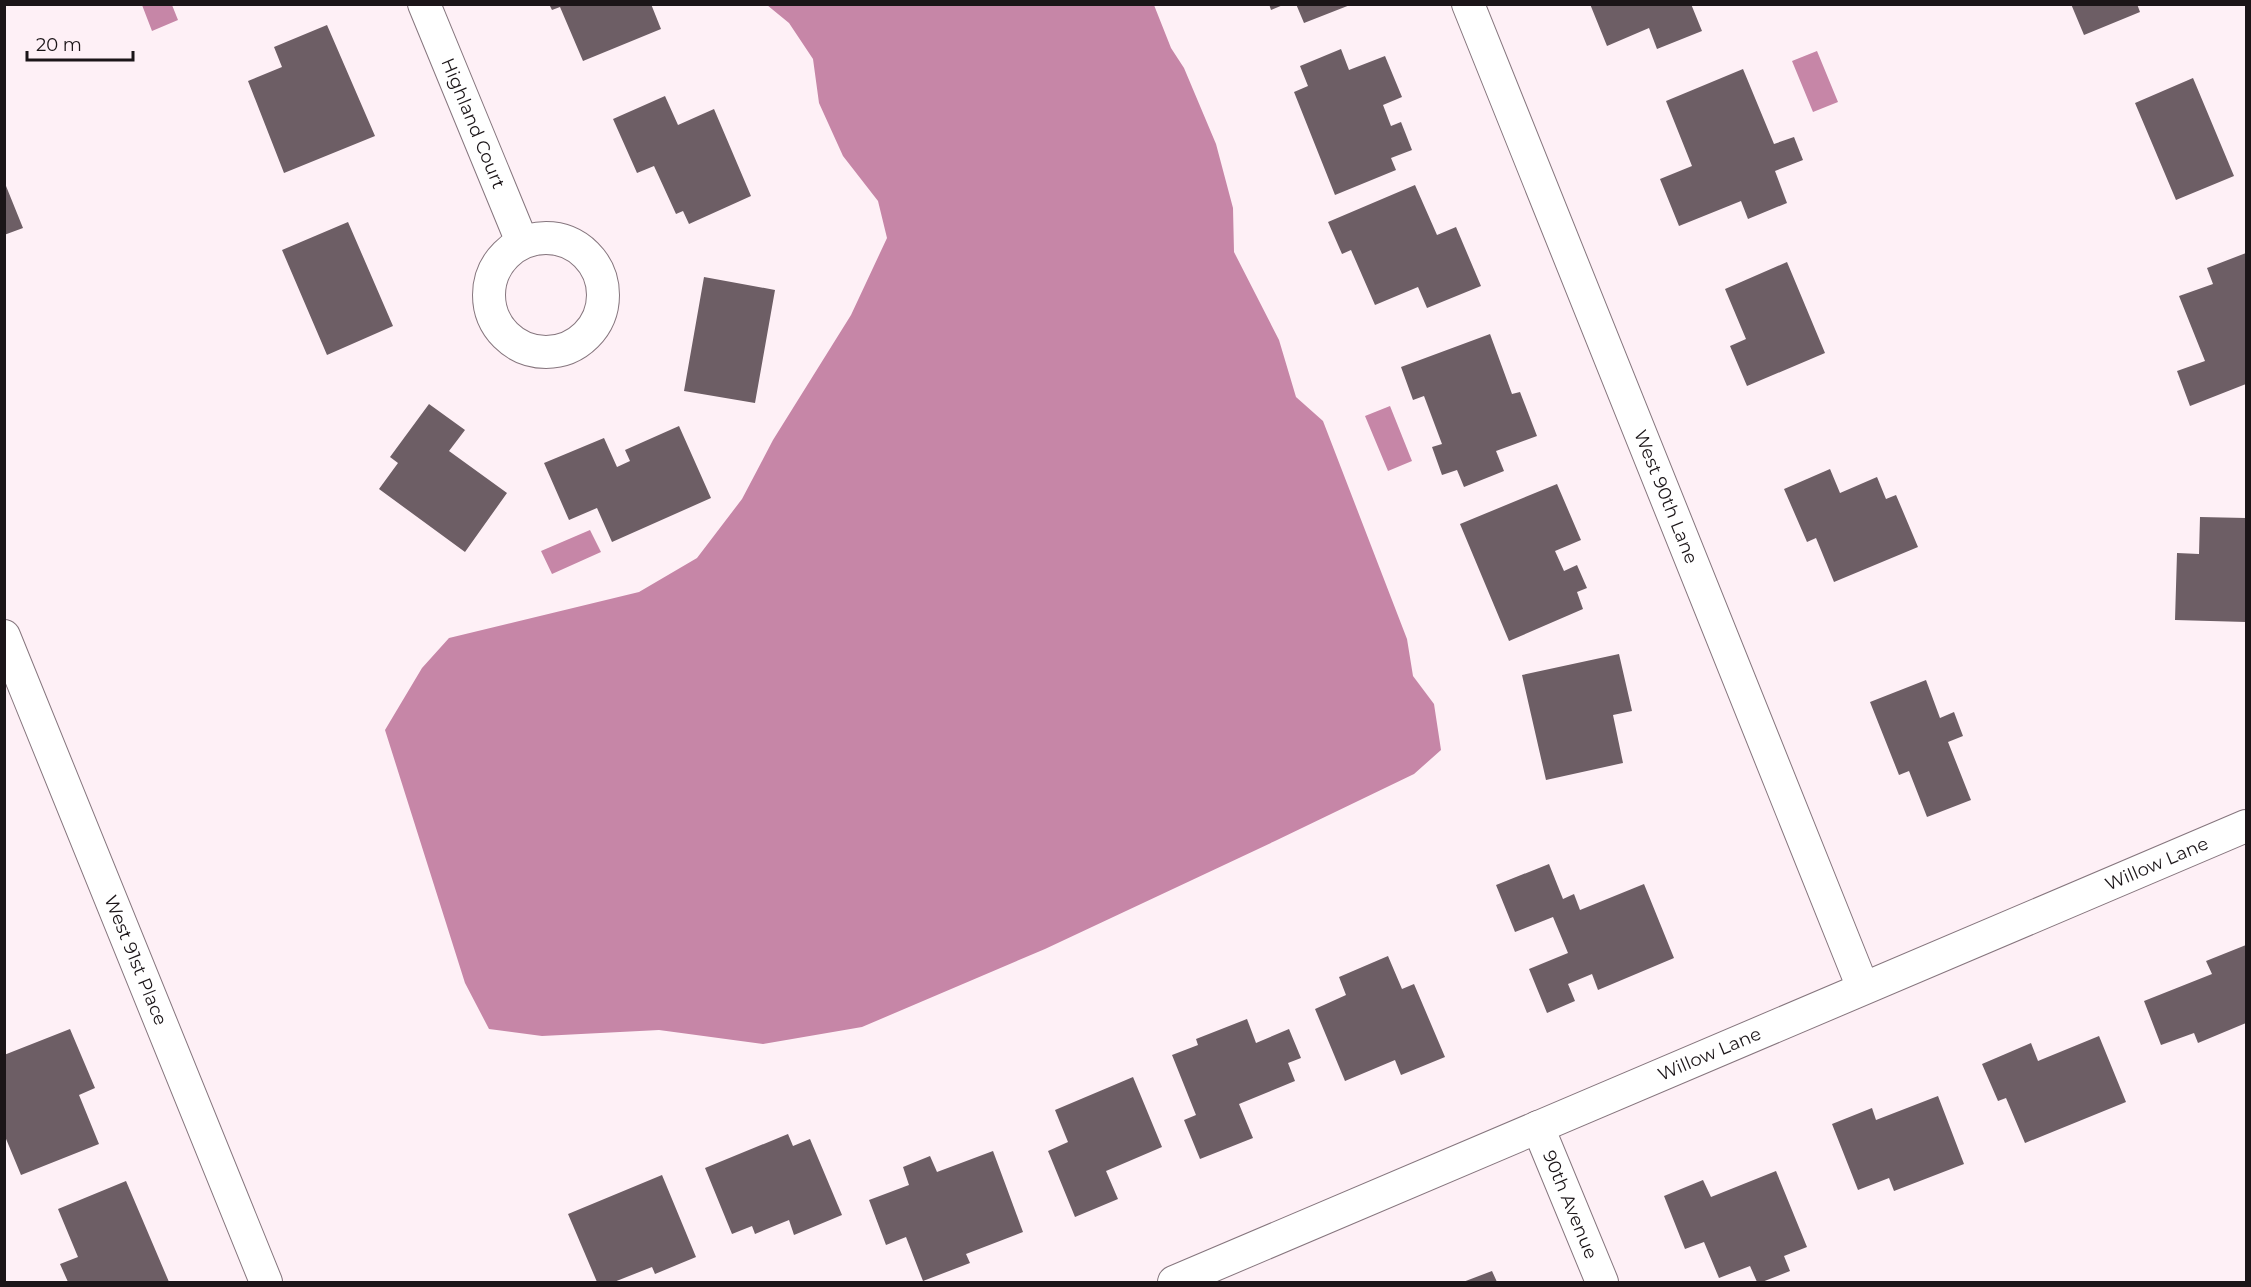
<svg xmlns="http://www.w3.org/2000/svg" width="2251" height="1287" font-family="Montserrat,sans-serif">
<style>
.water{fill:#c686a7}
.building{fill:#6d5e65}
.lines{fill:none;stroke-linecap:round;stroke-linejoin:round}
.minor-casing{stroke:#86767e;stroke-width:34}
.minor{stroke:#fff;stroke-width:32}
.labels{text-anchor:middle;stroke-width:6;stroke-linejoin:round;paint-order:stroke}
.street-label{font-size:18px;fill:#1b1518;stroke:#fef0f6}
</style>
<rect width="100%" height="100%" fill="#fef0f6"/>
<path class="water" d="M 142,5 L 172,5 L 178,20 L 152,31 Z
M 767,5 L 1154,5 L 1171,48 L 1184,68 L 1216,144 L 1233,208 L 1234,252 L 1279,340 L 1296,397 L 1323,421 L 1407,639 L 1413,676 L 1434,704 L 1441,750 L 1414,774 L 1275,841 L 1045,949 L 862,1027 L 763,1044 L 659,1030 L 542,1036 L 489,1029 L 465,983 L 385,730 L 422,668 L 449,638 L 639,592 L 697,558 L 742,499 L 773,440 L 851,315 L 887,238 L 878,201 L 843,156 L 819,103 L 813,59 L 789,23 Z
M 1817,51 L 1838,102 L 1813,112 L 1792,61 Z
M 1390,406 L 1412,461 L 1388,471 L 1365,416 Z
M 590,530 L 601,552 L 552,574 L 541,551 Z"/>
<path class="building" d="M 549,4 L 651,4 L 661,29 L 583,61 L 560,7 L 552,10 Z
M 1269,4 L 1283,4 L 1283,5 L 1271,10 Z
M 1296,4 L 1350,4 L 1350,5 L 1304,23 Z
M 1590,4 L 1691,4 L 1702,31 L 1657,49 L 1649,28 L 1607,46 Z
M 2071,4 L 2137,4 L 2140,12 L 2084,35 Z
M 327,25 L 375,136 L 284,173 L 248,81 L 282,67 L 274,47 Z
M 1341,49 L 1349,70 L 1385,56 L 1402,97 L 1383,105 L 1391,126 L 1401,122 L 1412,150 L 1391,158 L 1396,170 L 1335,195 L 1294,92 L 1308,86 L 1300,66 Z
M 1743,69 L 1774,144 L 1794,137 L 1803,160 L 1775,171 L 1787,203 L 1748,219 L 1741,201 L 1679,226 L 1660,179 L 1692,166 L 1666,101 Z
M 2193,78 L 2234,176 L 2176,200 L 2135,103 Z
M 665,96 L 678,125 L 714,109 L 751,196 L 689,224 L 683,211 L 676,214 L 654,166 L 637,173 L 613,119 Z
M 4,181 L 23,228 L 4,235 Z
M 1415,185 L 1437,235 L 1456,227 L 1481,286 L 1427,308 L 1418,287 L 1375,305 L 1351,250 L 1342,254 L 1328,222 Z
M 348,222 L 393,326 L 327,355 L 282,250 Z
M 2246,253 L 2246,384 L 2190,406 L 2177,371 L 2205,361 L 2179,296 L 2213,284 L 2207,268 Z
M 1787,262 L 1825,353 L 1747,386 L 1730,346 L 1746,339 L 1725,289 Z
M 704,277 L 775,290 L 755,403 L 684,391 Z
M 1490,334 L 1512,394 L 1520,392 L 1537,436 L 1496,451 L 1504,471 L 1464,487 L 1457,470 L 1442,475 L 1432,447 L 1442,444 L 1424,396 L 1413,400 L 1401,367 Z
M 429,404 L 465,430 L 449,451 L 507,493 L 465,552 L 379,489 L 398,463 L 390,457 Z
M 679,426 L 711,498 L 612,542 L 597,508 L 569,520 L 544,463 L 604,438 L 617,467 L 630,461 L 625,450 Z
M 1830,469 L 1840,493 L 1877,477 L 1886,499 L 1896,495 L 1918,547 L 1834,582 L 1816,538 L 1807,542 L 1784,489 Z
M 1557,484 L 1581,540 L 1555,551 L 1564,571 L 1577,565 L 1587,588 L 1577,592 L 1583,609 L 1509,641 L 1460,524 Z
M 2200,517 L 2246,518 L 2246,622 L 2175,620 L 2177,553 L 2199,554 Z
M 1619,654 L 1632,711 L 1613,715 L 1623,763 L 1546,780 L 1522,675 Z
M 1926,680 L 1940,718 L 1954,712 L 1963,736 L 1948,742 L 1971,800 L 1927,817 L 1909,771 L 1899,775 L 1870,702 Z
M 1549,864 L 1563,899 L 1574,894 L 1580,910 L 1644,884 L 1674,958 L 1598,990 L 1592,974 L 1568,984 L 1575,1001 L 1547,1013 L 1529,969 L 1568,953 L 1553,917 L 1515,932 L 1496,885 Z
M 2246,945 L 2246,1023 L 2198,1043 L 2194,1033 L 2161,1045 L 2144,1001 L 2212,974 L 2206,961 Z
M 1388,956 L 1402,989 L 1414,984 L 1445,1057 L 1401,1075 L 1395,1060 L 1345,1081 L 1315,1009 L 1346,995 L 1339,977 Z
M 1247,1019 L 1256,1043 L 1289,1029 L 1301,1058 L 1288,1063 L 1295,1081 L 1239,1104 L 1253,1138 L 1200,1159 L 1184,1120 L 1196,1115 L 1172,1055 L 1198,1045 L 1196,1039 Z
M 70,1029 L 95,1088 L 79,1095 L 99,1144 L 21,1175 L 4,1134 L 4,1055 Z
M 2099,1036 L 2126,1102 L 2025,1143 L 2006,1098 L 1998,1101 L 1982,1064 L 2031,1043 L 2038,1061 Z
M 1133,1077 L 1162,1147 L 1106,1171 L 1118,1199 L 1075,1217 L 1048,1151 L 1068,1142 L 1055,1110 Z
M 1938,1096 L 1964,1164 L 1894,1191 L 1889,1178 L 1858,1190 L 1832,1124 L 1872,1108 L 1876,1120 Z
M 788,1134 L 793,1146 L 810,1139 L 842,1215 L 794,1235 L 789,1220 L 755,1234 L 752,1226 L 732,1234 L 705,1168 Z
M 993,1151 L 1023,1232 L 966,1254 L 970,1263 L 923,1281 L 906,1237 L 886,1245 L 869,1200 L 909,1185 L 903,1167 L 930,1156 L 937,1172 Z
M 1776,1171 L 1807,1247 L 1784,1256 L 1790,1271 L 1762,1282 L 1757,1282 L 1750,1266 L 1719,1278 L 1704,1242 L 1685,1249 L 1664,1196 L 1703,1180 L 1711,1197 Z
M 662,1175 L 696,1257 L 655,1274 L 652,1267 L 614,1282 L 597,1282 L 568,1214 Z
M 126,1181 L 169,1282 L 68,1282 L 60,1264 L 78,1257 L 58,1209 Z
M 1492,1271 L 1497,1282 L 1463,1282 Z"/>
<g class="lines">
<g class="minor-casing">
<g id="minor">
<path id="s1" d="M 424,4 L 522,242"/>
<path id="s2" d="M 1468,4 L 1863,988"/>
<circle cx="546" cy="295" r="57"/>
<path id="s3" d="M 4,636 L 266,1282"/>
<path id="s4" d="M 1538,1127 L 1602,1282"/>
<path id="s5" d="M 1174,1282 L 2246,826"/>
</g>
</g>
<use href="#minor" class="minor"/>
</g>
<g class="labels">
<g class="street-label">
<text dy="6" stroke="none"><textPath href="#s1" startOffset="129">Highland Court</textPath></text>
<text dy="6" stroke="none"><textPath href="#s2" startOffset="531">West 90th Lane</textPath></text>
<text dy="6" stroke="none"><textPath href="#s5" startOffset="1068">Willow Lane</textPath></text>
<text dy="6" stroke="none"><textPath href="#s3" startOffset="350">West 91st Place</textPath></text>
<text dy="6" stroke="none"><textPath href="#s5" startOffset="582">Willow Lane</textPath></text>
<text dy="6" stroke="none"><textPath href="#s4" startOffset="84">90th Avenue</textPath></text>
</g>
</g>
<rect width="2251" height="1287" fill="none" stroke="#1b1518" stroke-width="12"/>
<path d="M27 51v9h106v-9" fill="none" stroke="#1b1518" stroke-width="3"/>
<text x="36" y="51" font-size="18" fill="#1b1518" stroke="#fef0f6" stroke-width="4.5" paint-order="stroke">20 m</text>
</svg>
